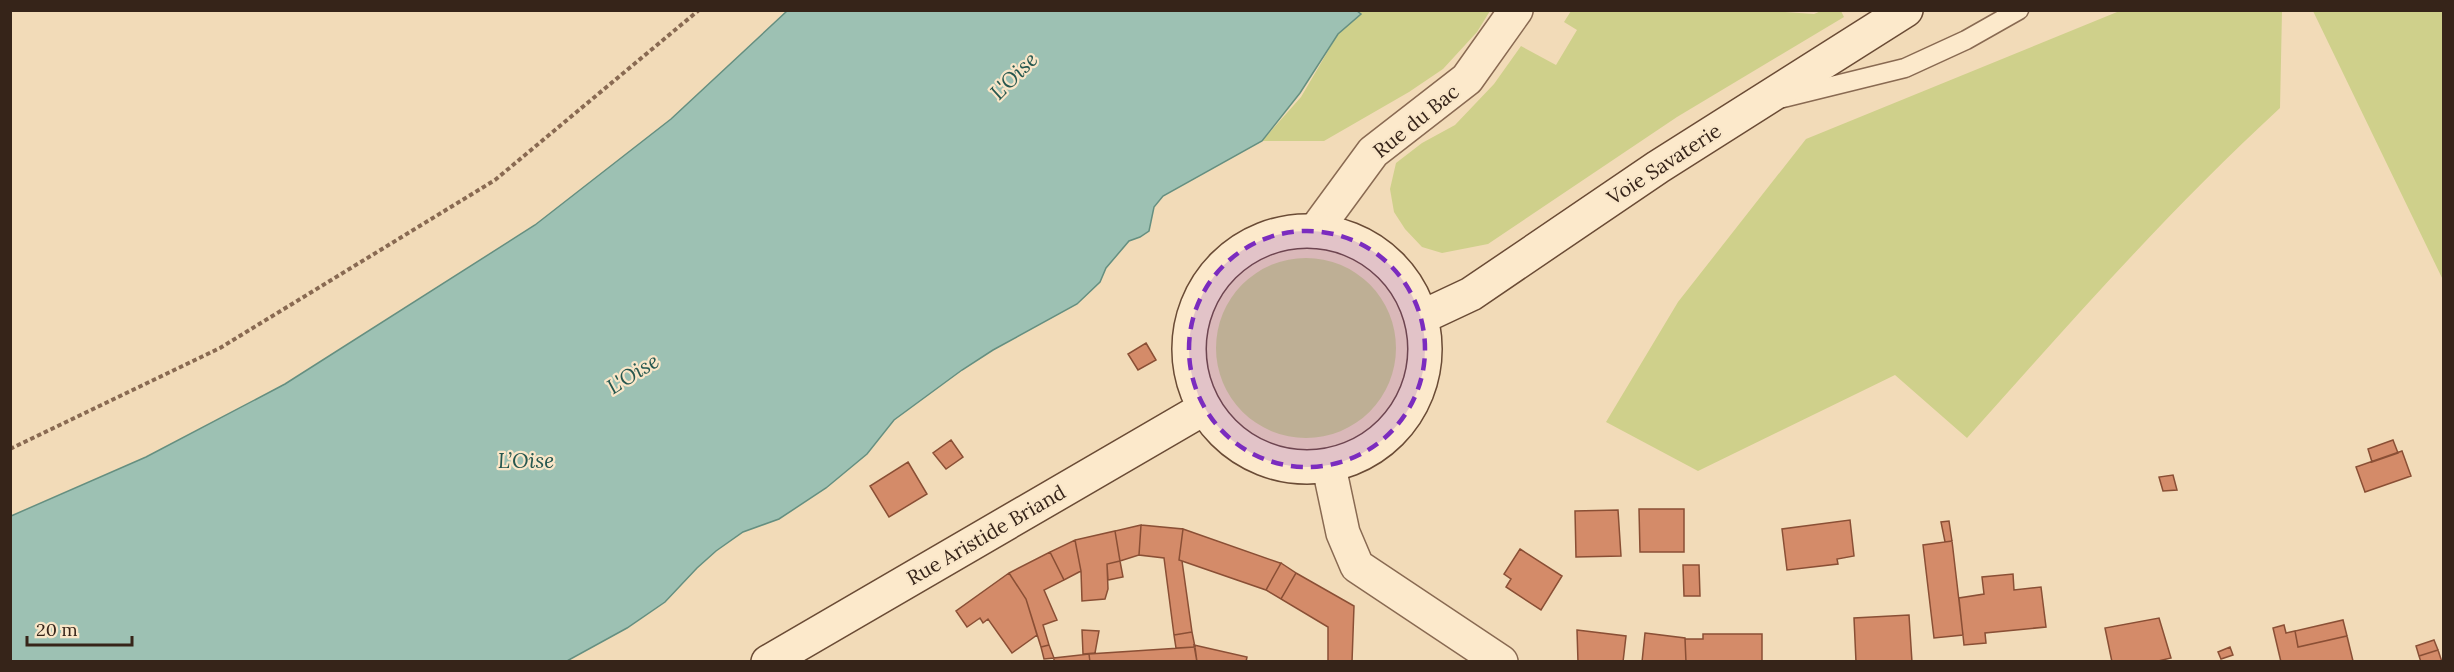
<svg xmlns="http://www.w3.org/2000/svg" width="2454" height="672" font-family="Lora,serif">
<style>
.green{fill:#cfd08b}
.water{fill:#9dc1b3;stroke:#658f80;stroke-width:1.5}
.building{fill:#d48b69;stroke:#8a4f35;stroke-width:1.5}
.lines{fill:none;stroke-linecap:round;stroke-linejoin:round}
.service-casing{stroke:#896a52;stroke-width:21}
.minor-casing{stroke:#896a52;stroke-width:36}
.tertiary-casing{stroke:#896a52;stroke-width:36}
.secondary-casing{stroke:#6a4b35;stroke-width:36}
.path{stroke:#896a52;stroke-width:4;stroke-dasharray:4.5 3;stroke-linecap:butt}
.service{stroke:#fce9cb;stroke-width:18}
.minor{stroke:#fce9cb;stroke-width:33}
.tertiary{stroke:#fce9cb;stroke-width:33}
.secondary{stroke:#fce9cb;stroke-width:33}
.marked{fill:#7b2cbf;fill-opacity:0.2;stroke:#7b2cbf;stroke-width:4.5;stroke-dasharray:12 8;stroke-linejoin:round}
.labels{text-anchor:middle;stroke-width:4.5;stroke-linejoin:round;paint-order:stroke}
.street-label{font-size:20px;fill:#362419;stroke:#f9e6c8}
.water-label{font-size:21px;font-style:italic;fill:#26574f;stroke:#f9e6c8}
</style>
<rect width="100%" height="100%" fill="#f2dbb8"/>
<path class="green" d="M 1757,10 L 1814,14 L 1821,11 L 1841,11 L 1844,17 L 1677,117 L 1488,244 L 1442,253 L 1422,247 L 1405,229 L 1394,212 L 1390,189 L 1396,163 L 1422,143 L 1455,125 L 1494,84 L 1521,46 L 1556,65 L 1577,30 L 1564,22 L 1571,11 Z
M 2122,10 L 2282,11 L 2280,108 C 2168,211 2068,325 1967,438 L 1895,375 L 1698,471 L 1606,422 L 1678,302 L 1806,139 Z
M 1357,11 L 1490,11 L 1477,32 L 1443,69 L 1409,92 L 1324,141 L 1262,141 L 1301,97 L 1338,34 L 1361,14 Z
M 2313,11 L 2443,11 L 2443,280 Z
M1216 348a90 90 0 1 1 180 0a90 90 0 1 1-180 0Z"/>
<path class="water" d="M 1357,11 L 1361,14 L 1338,34 L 1300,93 L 1262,141 L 1163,196 L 1154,207 L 1149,231 L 1140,237 L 1129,241 L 1106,268 L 1100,282 L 1077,304 L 993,350 L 962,370 L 894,420 L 867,454 L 826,488 L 779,519 L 743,532 L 716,551 L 697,568 L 665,602 L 627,628 L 567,661 L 11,661 L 11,516 L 146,457 L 285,384 L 535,225 L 671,119 L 787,11 Z"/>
<path class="building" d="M 1146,343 L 1156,360 L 1138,370 L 1128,354 Z
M 951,440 L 963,457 L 946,469 L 933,453 Z
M 2393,440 L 2398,453 L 2372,462 L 2368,449 Z
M 2402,451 L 2411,476 L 2365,492 L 2356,467 Z
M 908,462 L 927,494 L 889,517 L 870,486 Z
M 2173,475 L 2177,490 L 2163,491 L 2159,477 Z
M 1639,509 L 1684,509 L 1684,552 L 1640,552 Z
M 1618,510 L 1621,556 L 1576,557 L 1575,511 Z
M 1850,520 L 1854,556 L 1837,559 L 1838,564 L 1787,570 L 1782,529 Z
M 1949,521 L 1952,541 L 1945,542 L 1941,522 Z
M 1141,525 L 1139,555 L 1120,561 L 1115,531 Z
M 1141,525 L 1183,529 L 1179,560 L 1182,561 L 1192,632 L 1174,635 L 1164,558 L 1139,555 Z
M 1183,529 L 1280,563 L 1281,563 L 1266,590 L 1182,561 L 1179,560 Z
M 1115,531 L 1120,561 L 1107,564 L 1108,589 L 1105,599 L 1082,601 L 1081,571 L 1075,540 Z
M 1075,540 L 1081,571 L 1064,580 L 1050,552 Z
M 1952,541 L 1963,635 L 1934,638 L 1923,545 Z
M 1520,549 L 1562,576 L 1541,610 L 1506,587 L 1511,579 L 1504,574 Z
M 1050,552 L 1064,580 L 1044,590 L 1057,620 L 1043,625 L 1049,645 L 1041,647 L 1026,599 L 1009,573 Z
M 1120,561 L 1123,577 L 1108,580 L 1107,564 Z
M 1281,563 L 1296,573 L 1281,599 L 1266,590 Z
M 1683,565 L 1699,565 L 1700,596 L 1684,596 Z
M 1009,573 L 1026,599 L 1037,635 L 1012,653 L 988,619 L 983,623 L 980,618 L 967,627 L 956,611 Z
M 1296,573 L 1354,606 L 1352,662 L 1328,662 L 1328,627 L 1281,599 Z
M 2013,574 L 2014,590 L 2041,587 L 2046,627 L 1985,633 L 1986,643 L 1964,645 L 1959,598 L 1984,594 L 1982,577 Z
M 1909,615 L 1912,662 L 1856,662 L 1854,618 Z
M 2159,618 L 2171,658 L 2154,662 L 2112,662 L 2105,628 Z
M 2343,620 L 2347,636 L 2298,647 L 2295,631 Z
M 2284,625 L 2286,633 L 2295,631 L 2298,647 L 2347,636 L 2353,661 L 2281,662 L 2273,628 Z
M 1082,630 L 1099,631 L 1095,653 L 1083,654 Z
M 1577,630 L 1626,636 L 1623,662 L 1578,662 Z
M 1192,632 L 1195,647 L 1176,648 L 1174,635 Z
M 1645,633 L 1685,638 L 1686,662 L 1642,662 Z
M 1703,634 L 1762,634 L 1762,662 L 1686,662 L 1685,639 L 1703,639 Z
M 2434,640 L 2438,650 L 2419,656 L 2416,646 Z
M 1049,645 L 1054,658 L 1044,659 L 1041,647 Z
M 1194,645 L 1247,657 L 1246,662 L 1197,662 Z
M 1195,647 L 1197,662 L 1090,662 L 1089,654 Z
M 2230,647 L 2233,655 L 2221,659 L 2218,652 Z
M 2438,650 L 2442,662 L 2421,662 L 2419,656 Z
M 1089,654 L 1090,662 L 1054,662 L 1054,658 Z"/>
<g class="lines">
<g class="service-casing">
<path id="service" d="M 1783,98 L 1905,68 L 1966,40 L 2019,10"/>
</g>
<g class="minor-casing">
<path id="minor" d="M 1315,231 L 1373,152 L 1467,79 L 1516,10"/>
</g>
<g class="tertiary-casing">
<path id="tertiary" d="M 1329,467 L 1343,533 L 1357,566 L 1501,662"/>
</g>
<g class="secondary-casing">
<path id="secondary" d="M1189 349a118 118 0 1 1 236 0a118 118 0 1 1-236 0Z
M 1422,317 L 1471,294 L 1658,167 L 1906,10
M 768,662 L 1203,409"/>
</g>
<path class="path" d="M 10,449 L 220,348 L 495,180 L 699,10"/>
<use href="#service" class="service"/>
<use href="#minor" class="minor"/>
<use href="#tertiary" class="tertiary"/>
<use href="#secondary" class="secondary"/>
</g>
<path class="marked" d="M1189 349a118 118 0 1 1 236 0a118 118 0 1 1-236 0Z"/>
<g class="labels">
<g class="street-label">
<text transform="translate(1416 121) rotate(-39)" y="7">Rue du Bac</text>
<text transform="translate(1664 164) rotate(-33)" y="7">Voie Savaterie</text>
<text transform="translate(986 535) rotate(-30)" y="7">Rue Aristide Briand</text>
</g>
<g class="water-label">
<text transform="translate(1014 76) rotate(-45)" y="7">L'Oise</text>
<text transform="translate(633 374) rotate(-32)" y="7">L'Oise</text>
<text x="526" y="468">L’Oise</text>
</g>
</g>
<rect width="2454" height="672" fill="none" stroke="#362419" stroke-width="24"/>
<path d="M27 636v9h105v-9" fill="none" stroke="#362419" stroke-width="3"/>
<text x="36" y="636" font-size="18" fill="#362419" stroke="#f9e6c8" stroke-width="4.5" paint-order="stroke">20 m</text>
</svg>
